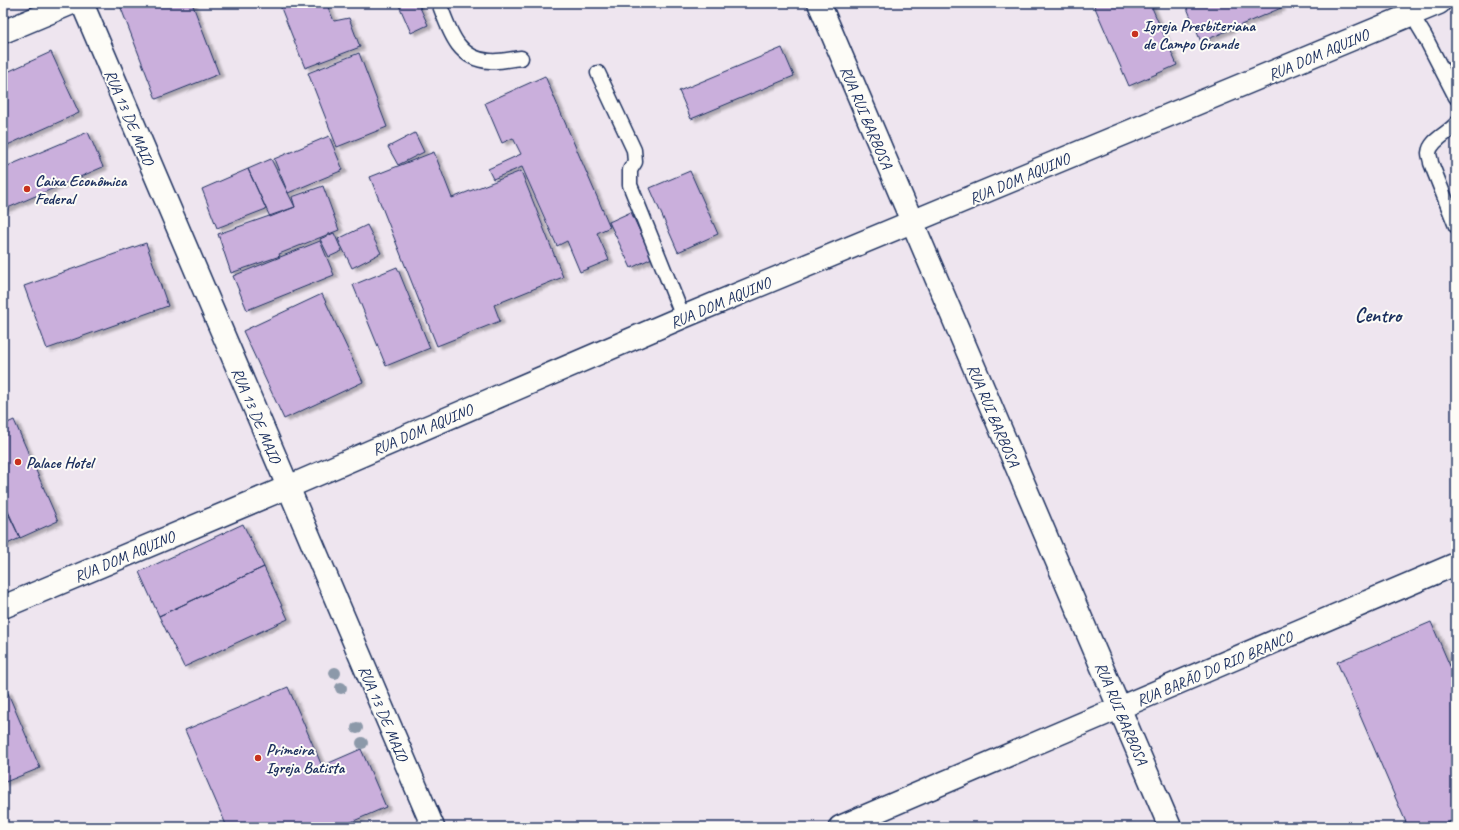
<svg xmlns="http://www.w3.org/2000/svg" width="1459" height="830" font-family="Caveat,sans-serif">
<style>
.building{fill:#caafdc;stroke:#1b2f5e;filter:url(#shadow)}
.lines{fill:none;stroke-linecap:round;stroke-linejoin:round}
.lane-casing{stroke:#1b2f5e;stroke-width:17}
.street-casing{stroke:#1b2f5e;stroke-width:25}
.secondary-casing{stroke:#1b2f5e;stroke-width:25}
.lane{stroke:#fdfcf7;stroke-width:14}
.street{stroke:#fdfcf7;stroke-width:22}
.secondary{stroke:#fdfcf7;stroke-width:22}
.tree{fill:#8c99a9}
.poi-dot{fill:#c8321e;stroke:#fdfcf7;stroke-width:1.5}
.labels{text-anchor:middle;stroke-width:4;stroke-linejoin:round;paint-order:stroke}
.poi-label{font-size:16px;font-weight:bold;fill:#1b2f5e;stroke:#fdfcf7;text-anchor:start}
.street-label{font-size:16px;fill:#1b2f5e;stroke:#fdfcf7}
.district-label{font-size:20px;font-weight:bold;fill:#1b2f5e;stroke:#fdfcf7}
</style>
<defs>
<filter id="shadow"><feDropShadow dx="4.5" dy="2.5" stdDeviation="1" flood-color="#0004"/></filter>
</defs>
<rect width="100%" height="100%" fill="#eee5ef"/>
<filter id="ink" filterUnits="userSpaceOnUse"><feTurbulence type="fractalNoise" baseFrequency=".025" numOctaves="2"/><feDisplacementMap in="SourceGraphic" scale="8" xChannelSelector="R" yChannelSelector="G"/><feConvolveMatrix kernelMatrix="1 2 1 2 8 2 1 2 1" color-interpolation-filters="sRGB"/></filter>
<g filter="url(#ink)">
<path class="building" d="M 119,3 L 192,3 L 219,74 L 156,99 Z
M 279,3 L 326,3 L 334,21 L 349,18 L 360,47 L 305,68 Z
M 398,3 L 418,3 L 428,25 L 411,33 Z
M 1093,3 L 1150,3 L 1177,65 L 1129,86 Z
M 1185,3 L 1278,3 L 1281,8 L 1201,42 Z
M 782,48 L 794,76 L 691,119 L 679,91 Z
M 51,52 L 79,113 L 3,147 L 3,74 Z
M 359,53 L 387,127 L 337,147 L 308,73 Z
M 545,76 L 610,227 L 597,233 L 609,260 L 580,272 L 567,241 L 557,246 L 522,167 L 493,179 L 488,169 L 521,154 L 513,138 L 502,143 L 485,103 Z
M 88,132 L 103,167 L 3,210 L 3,168 Z
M 415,133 L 424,152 L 398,165 L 388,147 Z
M 329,136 L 343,170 L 288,193 L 274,159 Z
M 434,152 L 452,198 L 521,171 L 563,277 L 494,305 L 500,321 L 437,346 L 370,177 Z
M 271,159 L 295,207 L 270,217 L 248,169 Z
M 248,169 L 266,209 L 217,228 L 202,189 Z
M 690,171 L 718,234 L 678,252 L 650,188 Z
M 323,186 L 339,230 L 279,254 L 280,256 L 231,273 L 218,234 L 295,207 L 292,197 Z
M 631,212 L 652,258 L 631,268 L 609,222 Z
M 367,225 L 381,253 L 352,268 L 338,239 Z
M 334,233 L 342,251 L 329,257 L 320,239 Z
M 320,241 L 334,275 L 247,310 L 233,276 Z
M 146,243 L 168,306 L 47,349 L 24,286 Z
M 397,267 L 430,348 L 386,366 L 353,285 Z
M 322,294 L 363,382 L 284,419 L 243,331 Z
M 14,420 L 58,521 L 20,538 L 3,500 L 3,425 Z
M 3,503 L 20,538 L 3,546 Z
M 243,524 L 264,567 L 159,616 L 139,572 Z
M 264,567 L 288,619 L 184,667 L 159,616 Z
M 1431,622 L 1456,680 L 1456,819 L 1437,827 L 1408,827 L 1337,662 Z
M 288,687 L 322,766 L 361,749 L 386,807 L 340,827 L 227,827 L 185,730 Z
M 7,691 L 40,768 L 3,783 L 3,692 Z"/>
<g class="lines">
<g class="lane-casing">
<path id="lane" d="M 439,3 C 449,29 457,60 490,61 C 500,62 511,59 521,58
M 1412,15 L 1424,35 L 1456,97
M 598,73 L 634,150 L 635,162 L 630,170 L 630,185 L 683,317
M 1456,124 C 1449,133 1430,140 1429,153 C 1429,156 1431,160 1431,163 L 1456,226"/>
</g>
<g class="street-casing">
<path id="street" d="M 3,32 L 72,3
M 3,607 L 288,487 L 683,317 L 1439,3
M 840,827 L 1456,564"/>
</g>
<g class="secondary-casing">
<path id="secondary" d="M 82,3 L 433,827
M 819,3 L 1170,827"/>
</g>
<use href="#lane" class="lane"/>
<use href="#street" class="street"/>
<use href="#secondary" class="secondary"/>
</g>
<g class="tree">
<circle cx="335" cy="673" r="6"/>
<circle cx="341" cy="688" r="6"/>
<circle cx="357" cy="728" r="6"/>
<circle cx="362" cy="743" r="6"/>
</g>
</g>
<g class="poi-dot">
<circle cx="1135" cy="34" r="4"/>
<circle cx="27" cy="189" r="4"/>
<circle cx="18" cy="462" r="4"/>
<circle cx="258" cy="758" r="4"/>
</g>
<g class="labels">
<g class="poi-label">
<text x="1143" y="31">Igreja Presbiteriana<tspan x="1143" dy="18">de Campo Grande</tspan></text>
<text x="35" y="186">Caixa Econômica<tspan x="35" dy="18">Federal</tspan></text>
<text x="26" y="468">Palace Hotel</text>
<text x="266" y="755">Primeira<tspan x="266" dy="18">Igreja Batista</tspan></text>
</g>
<g class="street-label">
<text transform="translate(1318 54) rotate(-23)" y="6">RUA DOM AQUINO</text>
<text transform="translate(130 117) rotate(67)" y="6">RUA 13 DE MAIO</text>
<text transform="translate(867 117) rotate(67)" y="6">RUA RUI BARBOSA</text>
<text transform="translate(1019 178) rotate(-23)" y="6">RUA DOM AQUINO</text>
<text transform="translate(720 302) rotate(-23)" y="6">RUA DOM AQUINO</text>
<text transform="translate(257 415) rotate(67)" y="6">RUA 13 DE MAIO</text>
<text transform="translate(994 415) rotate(67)" y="6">RUA RUI BARBOSA</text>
<text transform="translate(422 429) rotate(-23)" y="6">RUA DOM AQUINO</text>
<text transform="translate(124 556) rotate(-23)" y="6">RUA DOM AQUINO</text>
<text transform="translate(1214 668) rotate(-23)" y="6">RUA BARÃO DO RIO BRANCO</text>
<text transform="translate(384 713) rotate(67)" y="6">RUA 13 DE MAIO</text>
<text transform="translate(1122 713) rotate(67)" y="6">RUA RUI BARBOSA</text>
</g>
<g class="district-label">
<text x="1378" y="322">Centro</text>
</g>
</g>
<rect width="1459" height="830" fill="none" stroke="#fdfcf7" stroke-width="16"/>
<rect x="8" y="8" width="1443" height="814" fill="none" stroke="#1b2f5e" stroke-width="1.5" filter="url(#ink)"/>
</svg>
